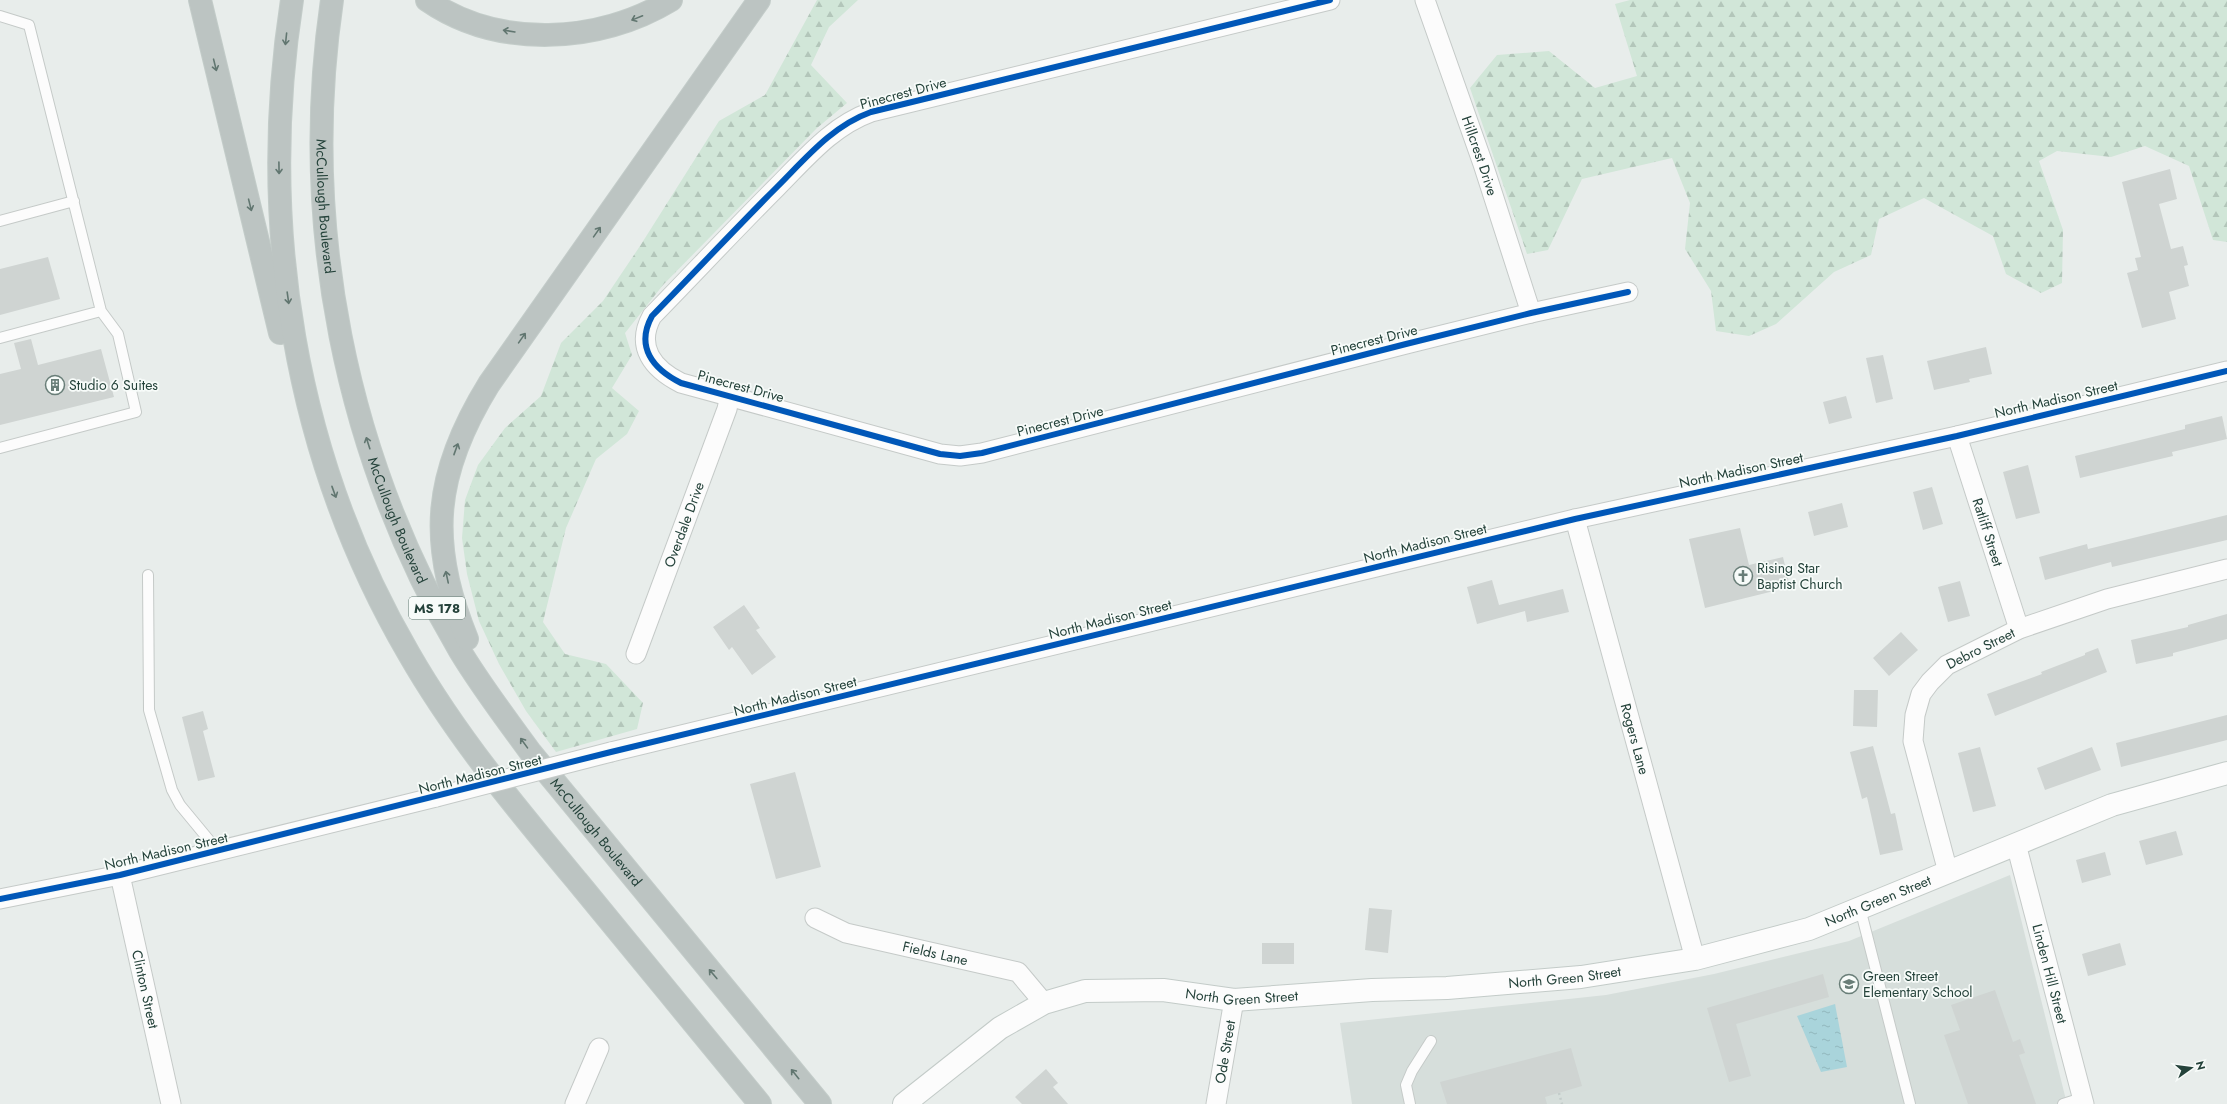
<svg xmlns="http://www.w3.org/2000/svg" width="2227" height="1104" font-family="Jost,sans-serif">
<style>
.built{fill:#d6dedb}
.forest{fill:url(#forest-firs)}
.water{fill:url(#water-ripples)}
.building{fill:#cfd4d2}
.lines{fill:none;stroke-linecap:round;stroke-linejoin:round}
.lane-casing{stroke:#c5cac8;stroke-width:12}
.street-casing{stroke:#c5cac8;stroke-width:21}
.secondary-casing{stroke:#c3cbc8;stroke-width:24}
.highway-casing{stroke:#c3ccc9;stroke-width:24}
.path{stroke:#c3ccca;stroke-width:2.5;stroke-dasharray:2 3;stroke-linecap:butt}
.lane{stroke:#fcfcfc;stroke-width:10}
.street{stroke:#fcfcfc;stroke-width:19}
.secondary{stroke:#fcfcfc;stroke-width:22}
.highway{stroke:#bcc4c2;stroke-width:22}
.street-bridge-casing{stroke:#c5cac8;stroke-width:21;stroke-linecap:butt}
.street-bridge{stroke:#fcfcfc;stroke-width:19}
.cycleway-casing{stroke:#f7fbf9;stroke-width:8}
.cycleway{stroke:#0057b8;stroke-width:6}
.oneway{stroke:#617670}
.labels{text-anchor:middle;stroke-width:3.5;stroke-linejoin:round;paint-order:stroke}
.shield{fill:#f7fbf9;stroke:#637a73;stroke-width:1}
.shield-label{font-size:13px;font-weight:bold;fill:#24423a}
.street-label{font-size:14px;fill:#24423a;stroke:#f7fbf9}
.poi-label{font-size:14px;fill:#24423a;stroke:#f7fbf9;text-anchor:start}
</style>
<defs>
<pattern id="forest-firs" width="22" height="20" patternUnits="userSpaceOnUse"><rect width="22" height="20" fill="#d1e6d8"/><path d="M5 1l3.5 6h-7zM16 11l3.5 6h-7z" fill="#b3c6ba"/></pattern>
<pattern id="water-ripples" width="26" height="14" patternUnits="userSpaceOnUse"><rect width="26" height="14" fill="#a9d4db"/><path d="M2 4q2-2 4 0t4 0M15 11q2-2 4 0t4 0" fill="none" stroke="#91b7bd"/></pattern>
</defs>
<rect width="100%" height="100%" fill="#e8edeb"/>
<path class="built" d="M 2010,875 L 2067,1104 L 1352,1104 L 1340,1023 L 1606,995 L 1714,974 L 1849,941 Z"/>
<path class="forest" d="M 817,0 L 858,0 L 829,27 L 811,65 L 847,103 L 817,128 L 663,285 L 625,333 L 632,355 L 612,388 L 639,411 L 627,434 L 596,459 L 566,528 L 543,622 L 565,654 L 606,664 L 643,703 L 637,729 L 556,752 L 526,711 L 499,664 L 479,621 L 467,574 L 462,538 L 465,500 L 478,465 L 505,428 L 541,396 L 561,343 L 603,301 L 640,246 L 719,121 L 765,95 Z
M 1630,0 L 2227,0 L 2227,242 L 2213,240 L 2189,166 L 2145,146 L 2111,157 L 2057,151 L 2039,161 L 2063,230 L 2062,283 L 2041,293 L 2006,274 L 1993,236 L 1924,198 L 1879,219 L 1871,255 L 1834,272 L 1776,324 L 1749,336 L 1716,331 L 1711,291 L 1685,249 L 1690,203 L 1672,158 L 1582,179 L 1548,250 L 1527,254 L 1470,88 L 1497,55 L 1549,51 L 1595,88 L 1637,76 L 1615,4 Z"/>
<path class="water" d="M 1835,1004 L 1847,1067 L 1821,1072 L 1797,1016 Z"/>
<path class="building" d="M 2170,169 L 2177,199 L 2159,204 L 2171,249 L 2183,246 L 2188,265 L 2184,266 L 2189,286 L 2169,292 L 2176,319 L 2142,328 L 2127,273 L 2138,270 L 2135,258 L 2141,257 L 2122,182 Z
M 48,257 L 60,299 L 0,315 L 0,269 Z
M 31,339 L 38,365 L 101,349 L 114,397 L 0,425 L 0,374 L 21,369 L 14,343 Z
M 1986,347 L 1992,374 L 1969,379 L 1970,382 L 1934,390 L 1927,361 Z
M 1883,355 L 1893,399 L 1876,403 L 1866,358 Z
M 1846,396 L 1852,418 L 1829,424 L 1823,402 Z
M 2222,416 L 2227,439 L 2172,452 L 2173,456 L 2080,478 L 2075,456 L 2185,429 L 2185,425 Z
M 2028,465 L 2040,513 L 2016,519 L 2003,472 Z
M 1932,487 L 1943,524 L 1923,530 L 1913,492 Z
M 1842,503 L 1848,527 L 1814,536 L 1808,512 Z
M 2227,515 L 2227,540 L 2112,567 L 2111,562 L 2045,580 L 2039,557 L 2087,544 L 2088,549 Z
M 1740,528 L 1749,565 L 1783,557 L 1790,587 L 1705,608 L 1689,539 Z
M 1492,580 L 1499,605 L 1563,589 L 1569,612 L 1527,622 L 1525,611 L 1477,624 L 1467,587 Z
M 1960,581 L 1970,616 L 1948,622 L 1938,587 Z
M 744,605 L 760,628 L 756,630 L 776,657 L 752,675 L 732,647 L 729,650 L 713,627 Z
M 2227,614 L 2227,639 L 2173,653 L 2173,656 L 2136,664 L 2131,640 L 2188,627 L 2188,625 Z
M 1901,632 L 1918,650 L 1889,676 L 1873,658 Z
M 2098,648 L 2107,672 L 1995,716 L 1987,694 L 2042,674 L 2041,672 L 2085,655 L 2085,653 Z
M 1854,690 L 1878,690 L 1877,727 L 1853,726 Z
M 203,711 L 208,729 L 203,731 L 215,777 L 198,781 L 182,717 Z
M 2227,715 L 2227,740 L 2121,767 L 2116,743 Z
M 1873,746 L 1891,814 L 1895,813 L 1903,850 L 1880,855 L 1867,797 L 1862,799 L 1850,752 Z
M 1980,747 L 1996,806 L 1973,812 L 1958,753 Z
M 2092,747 L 2101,770 L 2045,790 L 2037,768 Z
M 795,772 L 821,867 L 776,879 L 750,784 Z
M 2176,831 L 2183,855 L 2146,865 L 2139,841 Z
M 2105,852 L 2111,875 L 2082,883 L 2076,860 Z
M 1369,908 L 1392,910 L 1388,953 L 1365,950 Z
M 1262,943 L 1294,943 L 1294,964 L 1262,964 Z
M 2120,943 L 2126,965 L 2088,976 L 2082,954 Z
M 1823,974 L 1829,997 L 1736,1024 L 1751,1076 L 1729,1082 L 1707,1008 Z
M 1995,990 L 2013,1042 L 2020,1039 L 2025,1053 L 2019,1055 L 2036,1104 L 1968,1104 L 1944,1035 L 1960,1030 L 1951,1005 Z
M 1571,1048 L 1582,1086 L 1545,1097 L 1547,1104 L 1447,1104 L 1440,1082 Z
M 1046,1069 L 1058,1083 L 1053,1087 L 1068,1104 L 1022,1104 L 1015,1097 Z"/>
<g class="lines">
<g class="lane-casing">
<path id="lane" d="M 0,16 L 29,25 L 101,311 L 0,338
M 0,221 L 74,201
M 0,448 L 136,412 L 118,334 L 101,311
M 148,575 L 149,710 L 172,790 L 180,805 L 218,851
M 1860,908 L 1910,1104
M 1410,1104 L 1406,1085 L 1412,1071 L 1431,1041
M 2063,1104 L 2082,1098"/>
</g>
<g class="street-casing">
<g id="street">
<path d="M 1330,0 L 871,112 C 832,126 806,158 777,187 C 735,229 694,273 652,316 C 635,347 653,369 681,383 L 940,454 L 960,456 L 982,453 L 1406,344 L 1531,313 L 1628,292"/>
<path id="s1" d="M 1425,0 L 1483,164 L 1531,313"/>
<path id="s2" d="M 1957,436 L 2019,629"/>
<path id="s3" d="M 1575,519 L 1695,959"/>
<path id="s4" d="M 636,654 L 727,409 L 730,395"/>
<path d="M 611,752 L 1575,519 L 1957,436 L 2227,371"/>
<path id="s5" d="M 2016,844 L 2084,1104"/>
<path id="s6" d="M 1948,872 L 1913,741 L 1915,715 L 1921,694 L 1930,682 L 1947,665 L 2019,629 L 2107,599 L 2227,569"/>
<path id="s7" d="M 120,875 L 171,1104"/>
<path d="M 0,899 L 120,875 L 436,797"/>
<path id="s8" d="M 815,918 L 846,933 L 1018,972 L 1044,1003"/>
<path d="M 575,1104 L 599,1048"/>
<path id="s9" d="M 1216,1104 L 1234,1000"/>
</g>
</g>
<g class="secondary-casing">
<g id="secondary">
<path id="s10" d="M 904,1104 L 1000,1028 L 1044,1003 L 1085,991 L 1163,990 L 1234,1000 L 1372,990 L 1447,988 L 1581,977 L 1695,959 L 1809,929 L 2112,805 L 2227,773"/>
</g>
</g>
<g class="highway-casing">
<g id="highway">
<path d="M 200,0 L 280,333"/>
<path d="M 292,0 C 257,224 294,457 409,654 C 456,736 517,809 577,881 C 638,955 699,1030 760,1104"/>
<path id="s11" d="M 332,0 C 299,224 345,455 460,651 C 481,686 507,720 531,753 L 820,1104"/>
<path d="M 427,0 C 498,49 599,44 671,0"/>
<path d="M 467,639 C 427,542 434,473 489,384 L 759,0"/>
</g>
</g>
<path class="path" d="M 1559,1093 L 1562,1104"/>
<use href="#lane" class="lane"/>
<use href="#street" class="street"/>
<use href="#secondary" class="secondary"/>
<use href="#highway" class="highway"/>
<g class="street-bridge-casing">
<path id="street-bridge" d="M 436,797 L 611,752"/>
</g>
<use href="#street-bridge" class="street-bridge"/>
<g class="cycleway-casing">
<path id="cycleway" d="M 1330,0 L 871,112 C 832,126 806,158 777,187 C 735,229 694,273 652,316 C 635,347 653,369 681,383 L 940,454 L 960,456 L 982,453 L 1406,344 L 1531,313 L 1628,292
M 0,899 L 120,875 L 611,752 L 1575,519 L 1957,436 L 2227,371"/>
</g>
<use href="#cycleway" class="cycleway"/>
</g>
<defs><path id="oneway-shaft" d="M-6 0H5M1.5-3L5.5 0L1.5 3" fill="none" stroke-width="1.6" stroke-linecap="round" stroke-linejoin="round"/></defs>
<g class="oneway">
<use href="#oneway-shaft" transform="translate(637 18) rotate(158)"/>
<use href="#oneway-shaft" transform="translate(509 31) rotate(-171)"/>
<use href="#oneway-shaft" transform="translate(286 39) rotate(96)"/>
<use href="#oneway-shaft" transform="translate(215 65) rotate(76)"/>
<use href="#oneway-shaft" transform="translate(279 168) rotate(89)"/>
<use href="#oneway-shaft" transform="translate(250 205) rotate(76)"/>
<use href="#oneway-shaft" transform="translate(597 232) rotate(-55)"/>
<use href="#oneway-shaft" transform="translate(288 298) rotate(82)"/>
<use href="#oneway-shaft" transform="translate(522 338) rotate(-55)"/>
<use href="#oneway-shaft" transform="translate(368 443) rotate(-108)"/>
<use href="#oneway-shaft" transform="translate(456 449) rotate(-70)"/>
<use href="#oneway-shaft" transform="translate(334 492) rotate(70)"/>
<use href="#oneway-shaft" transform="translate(447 577) rotate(-102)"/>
<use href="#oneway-shaft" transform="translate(524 743) rotate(-126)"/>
<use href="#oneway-shaft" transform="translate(713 974) rotate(-130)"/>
<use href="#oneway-shaft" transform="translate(795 1074) rotate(-129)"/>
</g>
<defs>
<g id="building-ring" transform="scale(1)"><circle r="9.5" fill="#f7fbf9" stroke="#697e78" stroke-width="1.5"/><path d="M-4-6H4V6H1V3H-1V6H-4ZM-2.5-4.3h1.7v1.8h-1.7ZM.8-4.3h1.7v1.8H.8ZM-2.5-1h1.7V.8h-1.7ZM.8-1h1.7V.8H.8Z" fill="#697e78"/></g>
<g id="church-ring" transform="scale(1)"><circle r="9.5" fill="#f7fbf9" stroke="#697e78" stroke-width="1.5"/><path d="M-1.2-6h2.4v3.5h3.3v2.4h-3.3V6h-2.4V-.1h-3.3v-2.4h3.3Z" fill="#697e78"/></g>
<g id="school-ring" transform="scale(1)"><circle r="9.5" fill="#f7fbf9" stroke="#697e78" stroke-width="1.5"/><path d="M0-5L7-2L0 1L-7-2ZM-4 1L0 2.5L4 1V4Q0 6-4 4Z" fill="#697e78"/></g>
</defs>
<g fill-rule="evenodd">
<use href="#building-ring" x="55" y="385"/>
<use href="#church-ring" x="1743" y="576"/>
<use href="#school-ring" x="1849" y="984"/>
</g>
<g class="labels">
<rect class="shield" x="409" y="597" width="56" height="22" rx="3"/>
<g class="shield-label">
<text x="437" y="613">MS 178</text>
</g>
<g class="street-label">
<text transform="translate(903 93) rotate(-15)" y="5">Pinecrest Drive</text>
<text dy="5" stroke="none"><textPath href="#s1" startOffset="165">Hillcrest Drive</textPath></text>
<text dy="5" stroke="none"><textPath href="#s11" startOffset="207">McCullough Boulevard</textPath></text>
<text transform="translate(1374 340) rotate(-14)" y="5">Pinecrest Drive</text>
<text transform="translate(741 386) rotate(15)" y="5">Pinecrest Drive</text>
<text transform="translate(2056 399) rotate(-13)" y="5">North Madison Street</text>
<text transform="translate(1060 421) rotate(-14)" y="5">Pinecrest Drive</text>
<text transform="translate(1741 470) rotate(-12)" y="5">North Madison Street</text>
<text dy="5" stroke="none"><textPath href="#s11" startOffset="531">McCullough Boulevard</textPath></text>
<text dy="5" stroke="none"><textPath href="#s4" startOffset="138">Overdale Drive</textPath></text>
<text dy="5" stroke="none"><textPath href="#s2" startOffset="101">Ratliff Street</textPath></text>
<text transform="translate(1425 543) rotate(-14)" y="5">North Madison Street</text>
<text transform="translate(1110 619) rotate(-14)" y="5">North Madison Street</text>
<text dy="5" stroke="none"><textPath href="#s6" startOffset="260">Debro Street</textPath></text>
<text transform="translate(795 696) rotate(-14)" y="5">North Madison Street</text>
<text dy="5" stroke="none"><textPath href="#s3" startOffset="228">Rogers Lane</textPath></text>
<text transform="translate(480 774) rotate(-14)" y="5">North Madison Street</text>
<text dy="5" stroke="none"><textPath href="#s11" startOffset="903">McCullough Boulevard</textPath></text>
<text transform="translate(166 851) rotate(-13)" y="5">North Madison Street</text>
<text dy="5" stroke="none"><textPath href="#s10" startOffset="1021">North Green Street</textPath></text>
<text dy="5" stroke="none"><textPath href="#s8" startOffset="126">Fields Lane</textPath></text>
<text dy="5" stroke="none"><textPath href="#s5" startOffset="134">Linden Hill Street</textPath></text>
<text dy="5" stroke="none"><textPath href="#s10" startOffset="697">North Green Street</textPath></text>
<text dy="5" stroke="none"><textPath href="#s7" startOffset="117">Clinton Street</textPath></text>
<text dy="5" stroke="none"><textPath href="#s10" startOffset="373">North Green Street</textPath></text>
<text dy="5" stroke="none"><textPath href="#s9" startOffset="53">Ode Street</textPath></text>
</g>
<g class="poi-label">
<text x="69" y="390">Studio 6 Suites</text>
<text x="1757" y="573">Rising Star<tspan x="1757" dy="16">Baptist Church</tspan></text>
<text x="1863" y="981">Green Street<tspan x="1863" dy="16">Elementary School</tspan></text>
</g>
</g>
<g transform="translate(2191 1068) rotate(76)" stroke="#f7fbf9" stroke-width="3" paint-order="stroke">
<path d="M0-3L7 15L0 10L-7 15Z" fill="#24423a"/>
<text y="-6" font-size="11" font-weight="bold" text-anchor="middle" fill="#24423a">N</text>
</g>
</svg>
